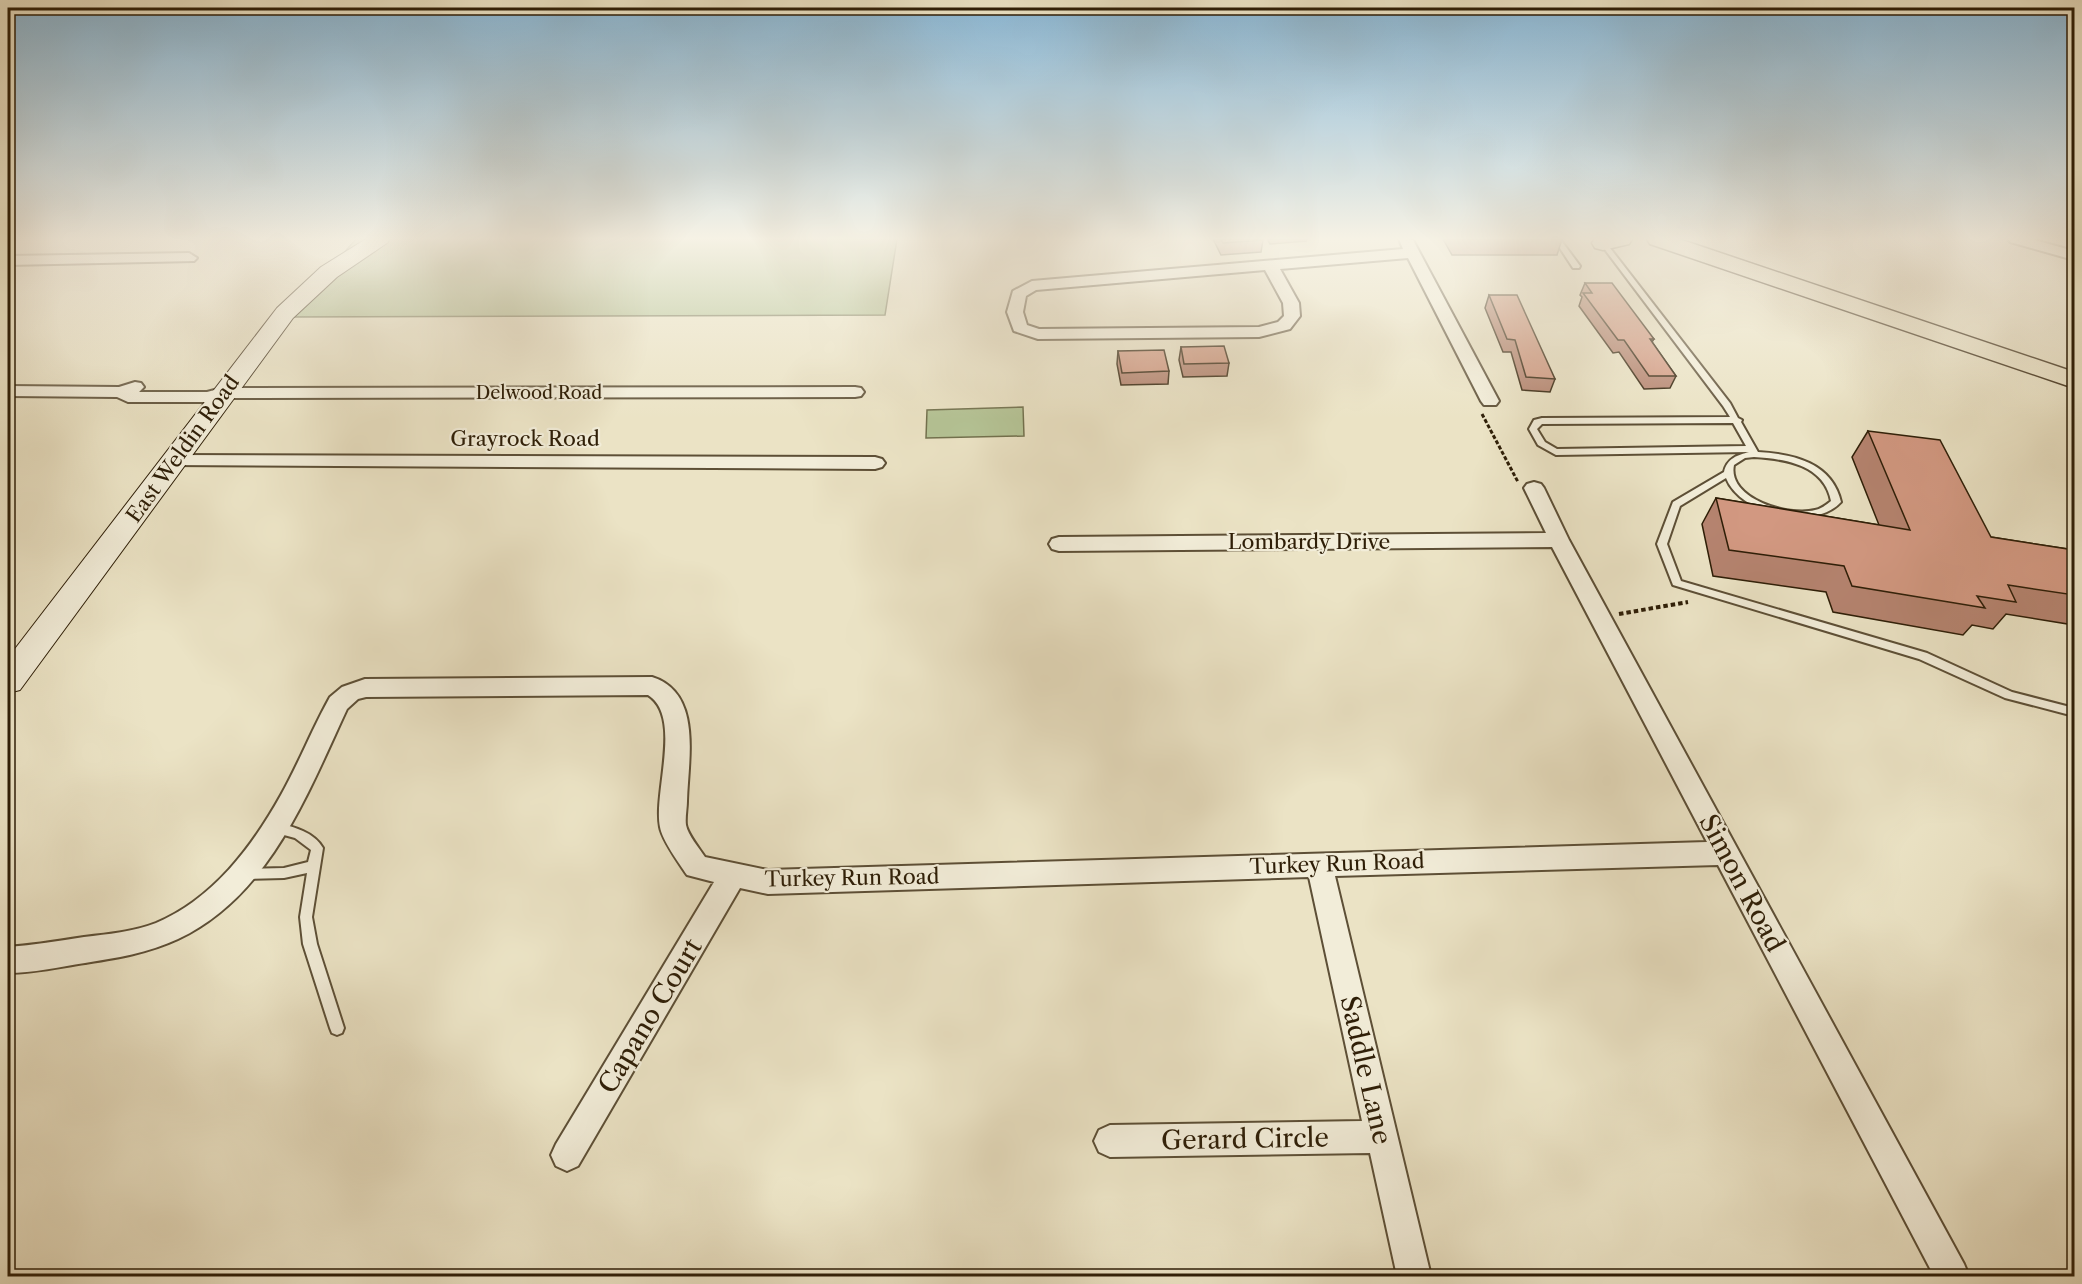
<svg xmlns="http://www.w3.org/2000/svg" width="2082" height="1284" font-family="'Libre Caslon Text',serif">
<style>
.green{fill:#b5c496;stroke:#72714e;stroke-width:1.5}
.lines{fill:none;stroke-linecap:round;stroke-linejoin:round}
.lane-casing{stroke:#5d4f36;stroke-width:4}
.street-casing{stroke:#5d4f36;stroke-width:4}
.secondary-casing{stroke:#2e1e07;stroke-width:2}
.primary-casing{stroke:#2e1e07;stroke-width:3}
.path-far1{stroke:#2e1e07;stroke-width:3;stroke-dasharray:4 2;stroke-linecap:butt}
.path{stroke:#2e1e07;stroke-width:4;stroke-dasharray:4.5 3;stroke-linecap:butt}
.lane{fill:#f2edd9;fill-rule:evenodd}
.street{fill:#f2edd9;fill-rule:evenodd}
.secondary{fill:#f2edd9;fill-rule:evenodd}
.primary{fill:#ebe3c5;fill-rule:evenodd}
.wall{fill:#b5836f;stroke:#2e1e07;stroke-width:1.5}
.building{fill:#d29881;stroke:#2e1e07;stroke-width:1.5}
.labels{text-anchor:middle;stroke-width:4.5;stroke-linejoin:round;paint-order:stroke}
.far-street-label{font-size:18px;fill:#2e1e07;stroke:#f2edd9}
.street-label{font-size:21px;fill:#2e1e07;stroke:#f2edd9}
.near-street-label{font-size:26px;fill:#2e1e07;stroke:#f2edd9}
</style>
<rect width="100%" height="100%" fill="#ebe3c5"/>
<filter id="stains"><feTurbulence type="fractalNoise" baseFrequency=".00333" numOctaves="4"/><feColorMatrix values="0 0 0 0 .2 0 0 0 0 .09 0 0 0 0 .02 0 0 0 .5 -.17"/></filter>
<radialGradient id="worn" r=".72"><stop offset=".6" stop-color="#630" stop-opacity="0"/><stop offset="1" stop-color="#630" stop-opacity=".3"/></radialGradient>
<path class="green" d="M 356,239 L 897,239 L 885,315 L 288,317 Z
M 1023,407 L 1024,436 L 926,438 L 927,410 Z"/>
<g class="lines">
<g class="lane-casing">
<path id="lane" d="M 1554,239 L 1560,239 L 1580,266 L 1579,268 L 1573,268 Z
M 1597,239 L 1603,239 L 1730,403 L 1738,418 L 1742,420 L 1741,422 L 1758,452 C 1794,454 1832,463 1841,502 C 1813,532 1741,515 1726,478 L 1680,506 L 1667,544 L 1681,581 L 1927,653 L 2012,692 L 2074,708 L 2074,716 L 2005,698 L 1919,659 L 1673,585 L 1657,544 L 1673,502 L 1724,472 C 1727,458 1738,455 1749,452 L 1556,455 L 1538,445 L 1529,429 L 1534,420 L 1542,418 L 1730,417 L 1723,406 ZM 1733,423 L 1746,446 L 1557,449 L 1545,442 L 1537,429 L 1542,424 ZM 1754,457 C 1786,459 1824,465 1831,501 C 1826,505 1821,509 1815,510 C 1789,517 1727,499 1734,465 L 1745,458 Z
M 277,823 C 294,827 314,832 323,848 L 312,917 L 317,944 L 344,1028 L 342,1033 L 337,1035 L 332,1033 L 330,1028 L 303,944 L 300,917 L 307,873 L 284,878 L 244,879 L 240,878 L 238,874 L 240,870 L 244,869 L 284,868 L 308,862 L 311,850 L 295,838 L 273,832 L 271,828 L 273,824 Z"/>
</g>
<g class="street-casing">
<path id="street" d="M 1399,239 L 1413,240 L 1499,401 L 1496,405 L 1484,405 L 1481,401 L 1408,258 L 1280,269 L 1299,303 L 1300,316 L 1290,329 L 1259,337 L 1038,339 L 1014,331 L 1007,312 L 1013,291 L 1032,281 L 1403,249 ZM 1265,270 L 1283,303 L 1284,316 L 1278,322 L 1259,327 L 1039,329 L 1027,325 L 1023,312 L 1026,296 L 1036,290 Z
M 2008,239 L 2031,239 L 2074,251 L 2074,260 L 2010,242 Z
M 189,253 L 197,258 L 194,261 L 8,265 L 8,256 Z
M 135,382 L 141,383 L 144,387 L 139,392 L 207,392 L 222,388 L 855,387 L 861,388 L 864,392 L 861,396 L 855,397 L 223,398 L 208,402 L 128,402 L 117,397 L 8,396 L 8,386 L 119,387 Z
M 174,455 L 875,457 L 882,459 L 885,463 L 882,467 L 875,469 L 167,465 L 164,461 L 167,457 Z
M 1534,482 L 1541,484 L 1544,488 L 1569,540 L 1964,1264 L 1969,1276 L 1934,1276 L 1718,865 L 1335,876 L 1431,1276 L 1397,1276 L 1370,1153 L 1110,1157 L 1099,1152 L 1094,1141 L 1099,1130 L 1110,1125 L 1362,1121 L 1309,877 L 768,894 L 740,888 L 578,1166 L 567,1171 L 556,1166 L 551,1155 L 556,1144 L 714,882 L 687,875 C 679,863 662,840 660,827 C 653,792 683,717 648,695 L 366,697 L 358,699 L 347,709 C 307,795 269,896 178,939 C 148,953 116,958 85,963 C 59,967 33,973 8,973 L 8,947 C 33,945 59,941 84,937 C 108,934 133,932 156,923 C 213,899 252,847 281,795 C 299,763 312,729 330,697 L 342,687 L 365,679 L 652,677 C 703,693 688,760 687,801 C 687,808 685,818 686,825 C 688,835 699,848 705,857 L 768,870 L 1707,842 L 1552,547 L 1059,551 L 1052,549 L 1049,544 L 1052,539 L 1059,537 L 1546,533 L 1524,488 L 1527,484 Z"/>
</g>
<g class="secondary-casing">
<path id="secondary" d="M 366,239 L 390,239 L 387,243 L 337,277 L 293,318 L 20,690 L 8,693 L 8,658 L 277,308 L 321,267 Z"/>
</g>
<g class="primary-casing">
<path id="primary" d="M 1595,239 L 1632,239 L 1629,244 L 1603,250 L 1595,248 L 1592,243 Z
M 1647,239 L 1679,239 L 2074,372 L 2074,388 L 1650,244 Z"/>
</g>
<path class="path-far1" d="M 1482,414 L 1518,482"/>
<path class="path" d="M 1619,614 L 1688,602"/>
<use href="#lane" class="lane"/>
<use href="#street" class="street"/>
<use href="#secondary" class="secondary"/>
<use href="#primary" class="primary"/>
</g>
<path class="wall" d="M 1213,239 L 1262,239 L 1263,240 L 1261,252 L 1221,255 Z
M 1267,239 L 1307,239 L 1306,241 L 1270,244 Z
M 1443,239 L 1562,239 L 1557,255 L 1452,255 Z
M 1585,283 L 1654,339 L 1652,342 L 1676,376 L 1670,388 L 1644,389 L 1619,352 L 1613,353 L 1579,306 L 1582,297 L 1580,295 Z
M 1489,295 L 1555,379 L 1550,392 L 1522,390 L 1511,352 L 1503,352 L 1485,308 Z
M 1181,347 L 1229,363 L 1227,376 L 1183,377 L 1179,360 Z
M 1118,351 L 1169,371 L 1168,384 L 1121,385 L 1117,364 Z
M 1868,431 L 1991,537 L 2074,550 L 2074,625 L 2006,614 L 1993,629 L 1972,625 L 1963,635 L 1833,612 L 1826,592 L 1713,576 L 1702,524 L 1716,498 L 1879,525 L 1852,457 Z"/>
<path class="building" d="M 1221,239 L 1262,239 L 1263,240 L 1223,243 Z
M 1585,283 L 1612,283 L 1654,339 L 1650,339 L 1676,376 L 1649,376 L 1624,340 L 1618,340 L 1583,293 L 1592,293 Z
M 1489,295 L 1517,295 L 1555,379 L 1526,377 L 1515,340 L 1507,339 Z
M 1224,346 L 1229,363 L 1184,364 L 1181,347 Z
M 1164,350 L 1169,371 L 1122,373 L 1118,351 Z
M 1868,431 L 1940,440 L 1991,537 L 2074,550 L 2074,595 L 2008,585 L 2016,602 L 1977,596 L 1985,608 L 1852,586 L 1844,566 L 1729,550 L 1716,498 L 1910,530 Z"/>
<linearGradient id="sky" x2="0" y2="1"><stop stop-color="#89b8d7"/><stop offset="0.57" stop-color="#f6f2e5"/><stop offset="1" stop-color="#f6f2e5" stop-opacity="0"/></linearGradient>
<rect width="2082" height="419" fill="url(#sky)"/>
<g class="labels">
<g class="far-street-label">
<text x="539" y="399">Delwood Road</text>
</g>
<g class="street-label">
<text x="525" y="446">Grayrock Road</text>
<text transform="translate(183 449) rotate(-54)" y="7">East Weldin Road</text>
<text x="1309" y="549">Lombardy Drive</text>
<text transform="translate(1337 864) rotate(-2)" y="7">Turkey Run Road</text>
<text transform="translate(852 878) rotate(-1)" y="7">Turkey Run Road</text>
</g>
<g class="near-street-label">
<text transform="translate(1742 883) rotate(62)" y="9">Simon Road</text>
<text transform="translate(650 1016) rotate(-59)" y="9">Capano Court</text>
<text transform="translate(1366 1070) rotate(77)" y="9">Saddle Lane</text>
<text transform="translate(1245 1139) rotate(-1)" y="9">Gerard Circle</text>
</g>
</g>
<rect width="2082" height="1284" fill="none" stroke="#ebe3c5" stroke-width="30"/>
<rect x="9" y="9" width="2064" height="1266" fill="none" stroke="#2e1e07" stroke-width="3"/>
<rect x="15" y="15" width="2052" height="1254" fill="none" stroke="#2e1e07" stroke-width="1.5"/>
<rect width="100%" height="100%" filter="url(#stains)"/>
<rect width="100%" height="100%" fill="url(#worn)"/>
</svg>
